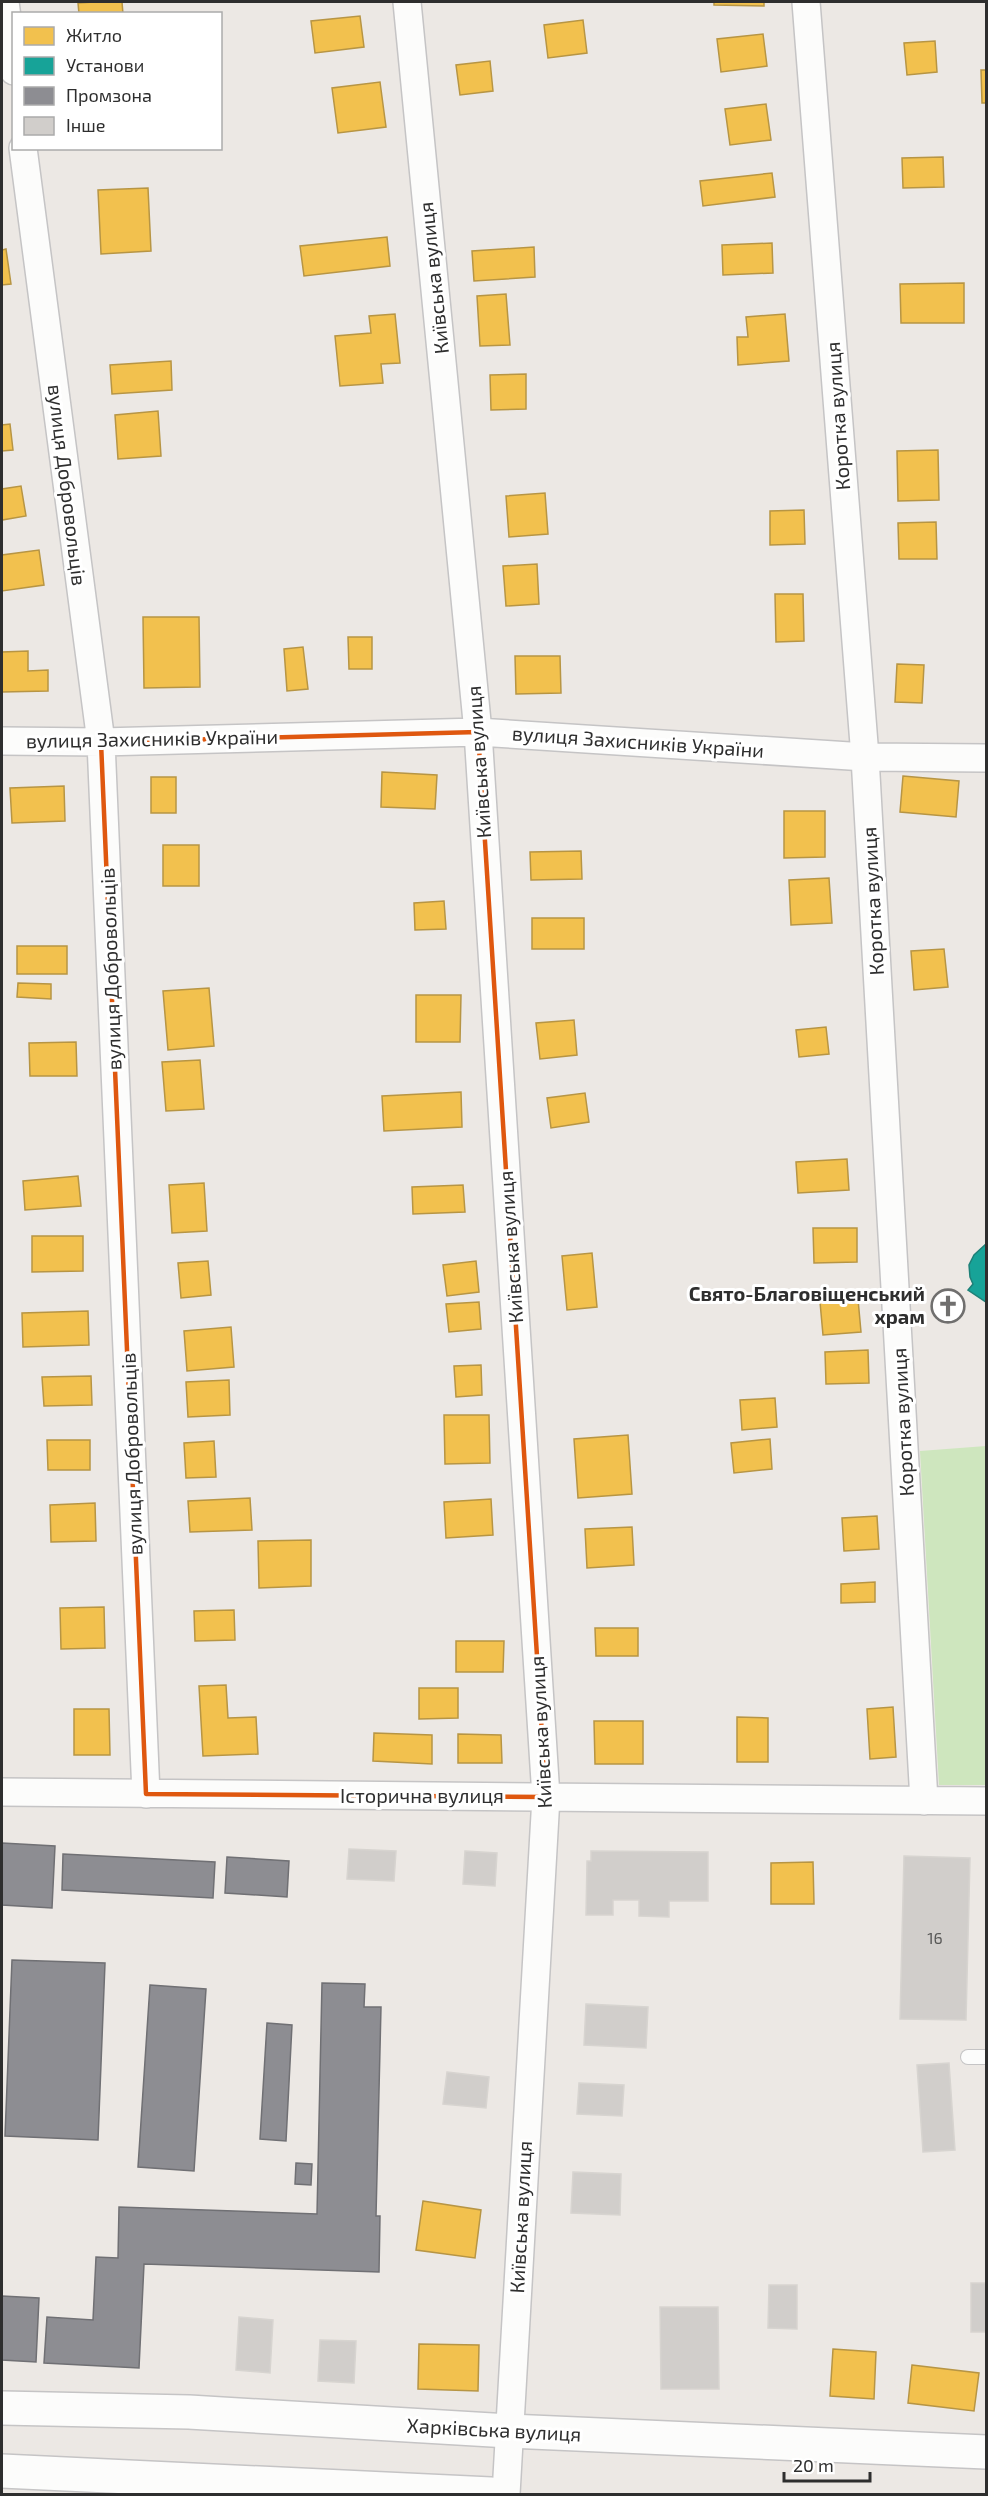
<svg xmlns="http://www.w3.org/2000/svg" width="988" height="2496" font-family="'Exo 2',sans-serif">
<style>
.green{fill:#cee6be}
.homes{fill:#f2c14e;stroke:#b79544;stroke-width:1.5}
.public{fill:#17a398;stroke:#1e8078;stroke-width:1.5}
.industry{fill:#8d8d92;stroke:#707074;stroke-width:1.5}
.building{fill:#d1cecb;stroke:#d7d4d0;stroke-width:1.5}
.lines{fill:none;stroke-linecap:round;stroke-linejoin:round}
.lane-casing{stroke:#c5c4c5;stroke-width:16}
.street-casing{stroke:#c5c4c5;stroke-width:30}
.secondary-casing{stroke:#c5c4c5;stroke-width:36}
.lane{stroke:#fcfcfb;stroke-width:14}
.street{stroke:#fcfcfb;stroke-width:27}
.secondary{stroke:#fcfcfb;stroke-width:33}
.marked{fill:none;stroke:#df570e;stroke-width:4.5;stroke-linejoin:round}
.labels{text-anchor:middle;stroke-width:6;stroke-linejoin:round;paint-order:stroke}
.number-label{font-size:16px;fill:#585857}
.street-label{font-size:20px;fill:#2e2e2e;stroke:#fff}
.poi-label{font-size:20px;font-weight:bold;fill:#2e2e2e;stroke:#fff;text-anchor:end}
</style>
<rect width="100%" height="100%" fill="#ece8e4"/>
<path class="green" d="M 986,1446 L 986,1785 L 939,1785 L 920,1451 Z"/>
<path class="homes" d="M 94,2 L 122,2 L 123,14 L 79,14 L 78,3 Z
M 714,2 L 764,2 L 764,6 L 714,5 Z
M 360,16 L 364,47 L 315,53 L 311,21 Z
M 583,20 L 587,53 L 548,58 L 544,25 Z
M 763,34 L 767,66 L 721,72 L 717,39 Z
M 935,41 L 937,72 L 907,75 L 904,43 Z
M 490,61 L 493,91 L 460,95 L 456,65 Z
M 981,70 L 986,70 L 986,103 L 982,103 Z
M 380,82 L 386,127 L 338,133 L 332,88 Z
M 766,104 L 771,140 L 730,145 L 725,109 Z
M 943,157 L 944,187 L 903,188 L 902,158 Z
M 772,173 L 775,197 L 703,206 L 700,181 Z
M 148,188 L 151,251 L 101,254 L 98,190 Z
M 387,237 L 390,266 L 304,276 L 300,246 Z
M 772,243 L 773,273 L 723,275 L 722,245 Z
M 534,247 L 535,277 L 474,281 L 472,251 Z
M 6,249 L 11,284 L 2,285 L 2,250 Z
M 964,283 L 964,323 L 901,323 L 900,284 Z
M 506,294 L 510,345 L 480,346 L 477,296 Z
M 395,314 L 400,363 L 381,364 L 383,383 L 340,386 L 335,336 L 371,333 L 369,316 Z
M 785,314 L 789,361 L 738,365 L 737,337 L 748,337 L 746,317 Z
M 171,361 L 172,390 L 112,394 L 110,365 Z
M 526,374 L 526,409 L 491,410 L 490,375 Z
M 158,411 L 161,456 L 118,459 L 115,415 Z
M 10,424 L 13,450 L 2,451 L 2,425 Z
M 938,450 L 939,500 L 898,501 L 897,451 Z
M 21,486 L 26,516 L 2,520 L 2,489 Z
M 545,493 L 548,534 L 509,537 L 506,496 Z
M 804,510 L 805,544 L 770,545 L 770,511 Z
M 936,522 L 937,559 L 899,559 L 898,523 Z
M 39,550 L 44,585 L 2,591 L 2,555 Z
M 537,564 L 539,604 L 506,606 L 503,566 Z
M 775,594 L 803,594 L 804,641 L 776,642 Z
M 143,617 L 199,617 L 200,687 L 144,688 Z
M 348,637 L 372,637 L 372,669 L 349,669 Z
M 303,647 L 308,689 L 287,691 L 284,649 Z
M 28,651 L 28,671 L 48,670 L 48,691 L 2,692 L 2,652 Z
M 515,656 L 560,656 L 561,693 L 516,694 Z
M 897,664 L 924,665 L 922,703 L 895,702 Z
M 382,772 L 437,775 L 435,809 L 381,807 Z
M 903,776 L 959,781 L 956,817 L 900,812 Z
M 151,777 L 176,777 L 176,813 L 151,813 Z
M 64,786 L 65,821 L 12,823 L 10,788 Z
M 784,811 L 825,811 L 825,857 L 784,858 Z
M 163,845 L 199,845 L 199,886 L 163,886 Z
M 581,851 L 582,879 L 531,880 L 530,852 Z
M 829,878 L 832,923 L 791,925 L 789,880 Z
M 444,901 L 446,929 L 415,930 L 414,903 Z
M 532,918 L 584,918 L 584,949 L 532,949 Z
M 17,946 L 67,946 L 67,974 L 17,974 Z
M 944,949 L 948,987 L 914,990 L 911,951 Z
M 18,983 L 51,984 L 51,999 L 17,997 Z
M 209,988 L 214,1046 L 168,1050 L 163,991 Z
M 416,995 L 461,995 L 460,1042 L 416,1042 Z
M 574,1020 L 577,1055 L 540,1059 L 536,1023 Z
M 826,1027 L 829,1054 L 799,1057 L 796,1030 Z
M 76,1042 L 77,1076 L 30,1076 L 29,1043 Z
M 200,1060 L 204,1109 L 166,1111 L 162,1062 Z
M 461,1092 L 462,1127 L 384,1131 L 382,1096 Z
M 585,1093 L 589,1122 L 551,1128 L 547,1098 Z
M 847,1159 L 849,1190 L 798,1193 L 796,1162 Z
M 78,1176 L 81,1206 L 25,1210 L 23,1181 Z
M 204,1183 L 207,1231 L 172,1233 L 169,1185 Z
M 463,1185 L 465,1212 L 413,1214 L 412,1187 Z
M 813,1228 L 857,1228 L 857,1262 L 814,1263 Z
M 32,1236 L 83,1236 L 83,1271 L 32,1272 Z
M 592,1253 L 597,1307 L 567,1310 L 562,1256 Z
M 208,1261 L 211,1295 L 181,1298 L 178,1263 Z
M 476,1261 L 479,1292 L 447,1296 L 443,1265 Z
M 858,1299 L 861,1332 L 823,1335 L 820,1302 Z
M 479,1302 L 481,1329 L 449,1332 L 446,1304 Z
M 88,1311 L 89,1345 L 23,1347 L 22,1313 Z
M 231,1327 L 234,1367 L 187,1371 L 184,1331 Z
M 868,1350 L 869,1383 L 826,1384 L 825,1352 Z
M 481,1365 L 482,1395 L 456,1397 L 454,1366 Z
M 91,1376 L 92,1405 L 44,1406 L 42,1377 Z
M 229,1380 L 230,1415 L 188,1417 L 186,1382 Z
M 775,1398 L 777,1427 L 742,1430 L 740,1400 Z
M 444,1415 L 489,1415 L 490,1463 L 445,1464 Z
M 628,1435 L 632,1494 L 578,1498 L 574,1439 Z
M 770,1439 L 772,1469 L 734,1473 L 731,1443 Z
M 47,1440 L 90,1440 L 90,1470 L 48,1470 Z
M 214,1441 L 216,1477 L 186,1478 L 184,1443 Z
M 250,1498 L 252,1530 L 190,1532 L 188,1501 Z
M 491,1499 L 493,1535 L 446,1538 L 444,1502 Z
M 95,1503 L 96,1541 L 51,1542 L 50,1505 Z
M 877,1516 L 879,1549 L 844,1551 L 842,1518 Z
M 632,1527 L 634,1565 L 587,1568 L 585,1529 Z
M 311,1540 L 311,1586 L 259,1588 L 258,1541 Z
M 875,1582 L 875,1602 L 841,1603 L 841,1584 Z
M 104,1607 L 105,1648 L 61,1649 L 60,1608 Z
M 234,1610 L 235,1640 L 195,1641 L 194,1611 Z
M 595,1628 L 638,1628 L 638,1656 L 596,1656 Z
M 456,1641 L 504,1641 L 503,1672 L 456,1672 Z
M 226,1685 L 228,1718 L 256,1717 L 258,1754 L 203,1756 L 199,1686 Z
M 419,1688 L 458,1688 L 458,1718 L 419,1719 Z
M 893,1707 L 896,1757 L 870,1759 L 867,1709 Z
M 74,1709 L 109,1709 L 110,1755 L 74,1755 Z
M 737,1717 L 768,1718 L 768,1762 L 737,1762 Z
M 594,1721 L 643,1721 L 643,1764 L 595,1764 Z
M 374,1733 L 432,1735 L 432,1764 L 373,1761 Z
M 458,1734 L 501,1735 L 502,1763 L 458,1763 Z
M 813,1862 L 814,1904 L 771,1904 L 771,1863 Z
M 423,2201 L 481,2210 L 475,2258 L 416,2250 Z
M 419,2344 L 479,2345 L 478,2391 L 418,2389 Z
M 833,2349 L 876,2352 L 874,2399 L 830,2396 Z
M 912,2365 L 979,2373 L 974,2411 L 908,2403 Z"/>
<path class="public" d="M 986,1244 L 986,1302 L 968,1290 L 973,1284 L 970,1277 L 969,1265 L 974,1255 Z"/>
<path class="industry" d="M 2,1843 L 55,1846 L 52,1908 L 2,1905 Z
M 63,1854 L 215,1862 L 213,1898 L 62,1890 Z
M 227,1857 L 289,1861 L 287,1897 L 225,1893 Z
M 12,1960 L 105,1963 L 98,2140 L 5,2136 Z
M 322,1983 L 365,1984 L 364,2007 L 381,2007 L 376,2216 L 380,2216 L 379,2272 L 144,2264 L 139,2368 L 44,2363 L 47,2317 L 93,2320 L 96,2257 L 118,2258 L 119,2207 L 317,2214 Z
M 150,1985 L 206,1989 L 194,2171 L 138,2167 Z
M 267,2023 L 292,2025 L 286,2141 L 260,2139 Z
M 296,2163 L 312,2164 L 311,2185 L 295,2184 Z
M 2,2296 L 39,2298 L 36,2362 L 2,2360 Z"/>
<path class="building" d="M 349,1849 L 396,1851 L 394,1881 L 347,1879 Z
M 465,1851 L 497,1853 L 495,1886 L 463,1884 Z
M 591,1851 L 708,1852 L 708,1901 L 669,1901 L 669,1917 L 639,1916 L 639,1900 L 613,1900 L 613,1915 L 586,1915 L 587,1861 L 591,1861 Z
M 904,1856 L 970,1858 L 966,2020 L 900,2019 Z
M 586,2004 L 648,2007 L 646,2048 L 584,2045 Z
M 949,2063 L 955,2150 L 923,2152 L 917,2065 Z
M 447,2072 L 489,2077 L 486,2108 L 443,2104 Z
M 579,2083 L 624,2085 L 622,2116 L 577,2114 Z
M 573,2172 L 621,2174 L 620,2215 L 571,2213 Z
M 971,2283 L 986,2283 L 986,2332 L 971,2332 Z
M 769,2285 L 797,2285 L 797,2329 L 768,2328 Z
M 660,2307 L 718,2307 L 719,2389 L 661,2389 Z
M 239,2317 L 273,2320 L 270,2373 L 236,2370 Z
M 320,2340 L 356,2341 L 354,2383 L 318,2381 Z"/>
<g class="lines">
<g class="lane-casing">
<path id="lane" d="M 968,2057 L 986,2057"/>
</g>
<g class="street-casing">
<path id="street" d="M 5,2 L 14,71
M 407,2 L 478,732 L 546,1797 L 506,2494
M 806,2 L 865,757 L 924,1801
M 23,148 L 101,742 L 146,1794
M 2,741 L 101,742 L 478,732 L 865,757 L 986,758
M 2,1792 L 986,1801"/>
</g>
<g class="secondary-casing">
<path id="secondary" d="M 2,2408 L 189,2412 L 509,2431 L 986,2452
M 2,2471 L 491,2494"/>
</g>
<use href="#lane" class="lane"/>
<use href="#street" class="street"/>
<use href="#secondary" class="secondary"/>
</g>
<path class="marked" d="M 478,732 L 546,1797 L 146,1794 L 101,742 Z"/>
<defs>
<g id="church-ring" transform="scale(1.725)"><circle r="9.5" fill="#fff" stroke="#706f6e" stroke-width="1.5"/><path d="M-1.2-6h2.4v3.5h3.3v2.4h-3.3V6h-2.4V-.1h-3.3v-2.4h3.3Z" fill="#706f6e"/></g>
</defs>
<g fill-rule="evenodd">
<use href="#church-ring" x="948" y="1306"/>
</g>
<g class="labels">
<g class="number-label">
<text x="935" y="1944">16</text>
</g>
<g class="street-label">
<text transform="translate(434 278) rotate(-96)" y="7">Київська вулиця</text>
<text transform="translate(838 416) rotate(-94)" y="7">Коротка вулиця</text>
<text transform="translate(67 485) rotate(83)" y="7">вулиця Добровольців</text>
<text transform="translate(152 739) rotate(-1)" y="7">вулиця Захисників України</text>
<text transform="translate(638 742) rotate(4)" y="7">вулиця Захисників України</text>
<text transform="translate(479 762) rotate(-94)" y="7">Київська вулиця</text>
<text transform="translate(873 901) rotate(-93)" y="7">Коротка вулиця</text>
<text transform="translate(111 969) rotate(-92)" y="7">вулиця Добровольців</text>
<text transform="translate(511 1247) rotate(-94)" y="7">Київська вулиця</text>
<text transform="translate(903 1422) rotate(-93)" y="7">Коротка вулиця</text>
<text transform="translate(132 1454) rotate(-92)" y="7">вулиця Добровольців</text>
<text transform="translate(541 1732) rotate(-93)" y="7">Київська вулиця</text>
<text x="422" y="1803">Історична вулиця</text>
<text transform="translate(521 2217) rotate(-87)" y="7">Київська вулиця</text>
<text transform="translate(494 2430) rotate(3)" y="7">Харківська вулиця</text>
</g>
<g class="poi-label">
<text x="925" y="1301">Свято-Благовіщенський<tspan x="925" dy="23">храм</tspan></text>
</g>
</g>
<rect width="988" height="2496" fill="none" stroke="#2e2e2e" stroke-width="6"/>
<rect x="12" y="12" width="210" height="138" fill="#ffffff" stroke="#ababab" stroke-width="1.5"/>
<rect x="24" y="27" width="30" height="18" fill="#f2c14e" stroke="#ababab" stroke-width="1.5"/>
<text x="66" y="42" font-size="18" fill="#2e2e2e">Житло</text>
<rect x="24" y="57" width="30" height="18" fill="#17a398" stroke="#ababab" stroke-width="1.5"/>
<text x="66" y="72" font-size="18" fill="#2e2e2e">Установи</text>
<rect x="24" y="87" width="30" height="18" fill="#8d8d92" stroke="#ababab" stroke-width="1.5"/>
<text x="66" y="102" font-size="18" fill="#2e2e2e">Промзона</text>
<rect x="24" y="117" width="30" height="18" fill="#d1cecb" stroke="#ababab" stroke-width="1.5"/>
<text x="66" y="132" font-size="18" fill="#2e2e2e">Інше</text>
<path d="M784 2472v9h86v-9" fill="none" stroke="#2e2e2e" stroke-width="3"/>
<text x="793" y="2472" font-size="18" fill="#2e2e2e" stroke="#ffffff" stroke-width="4.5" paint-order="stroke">20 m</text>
</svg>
